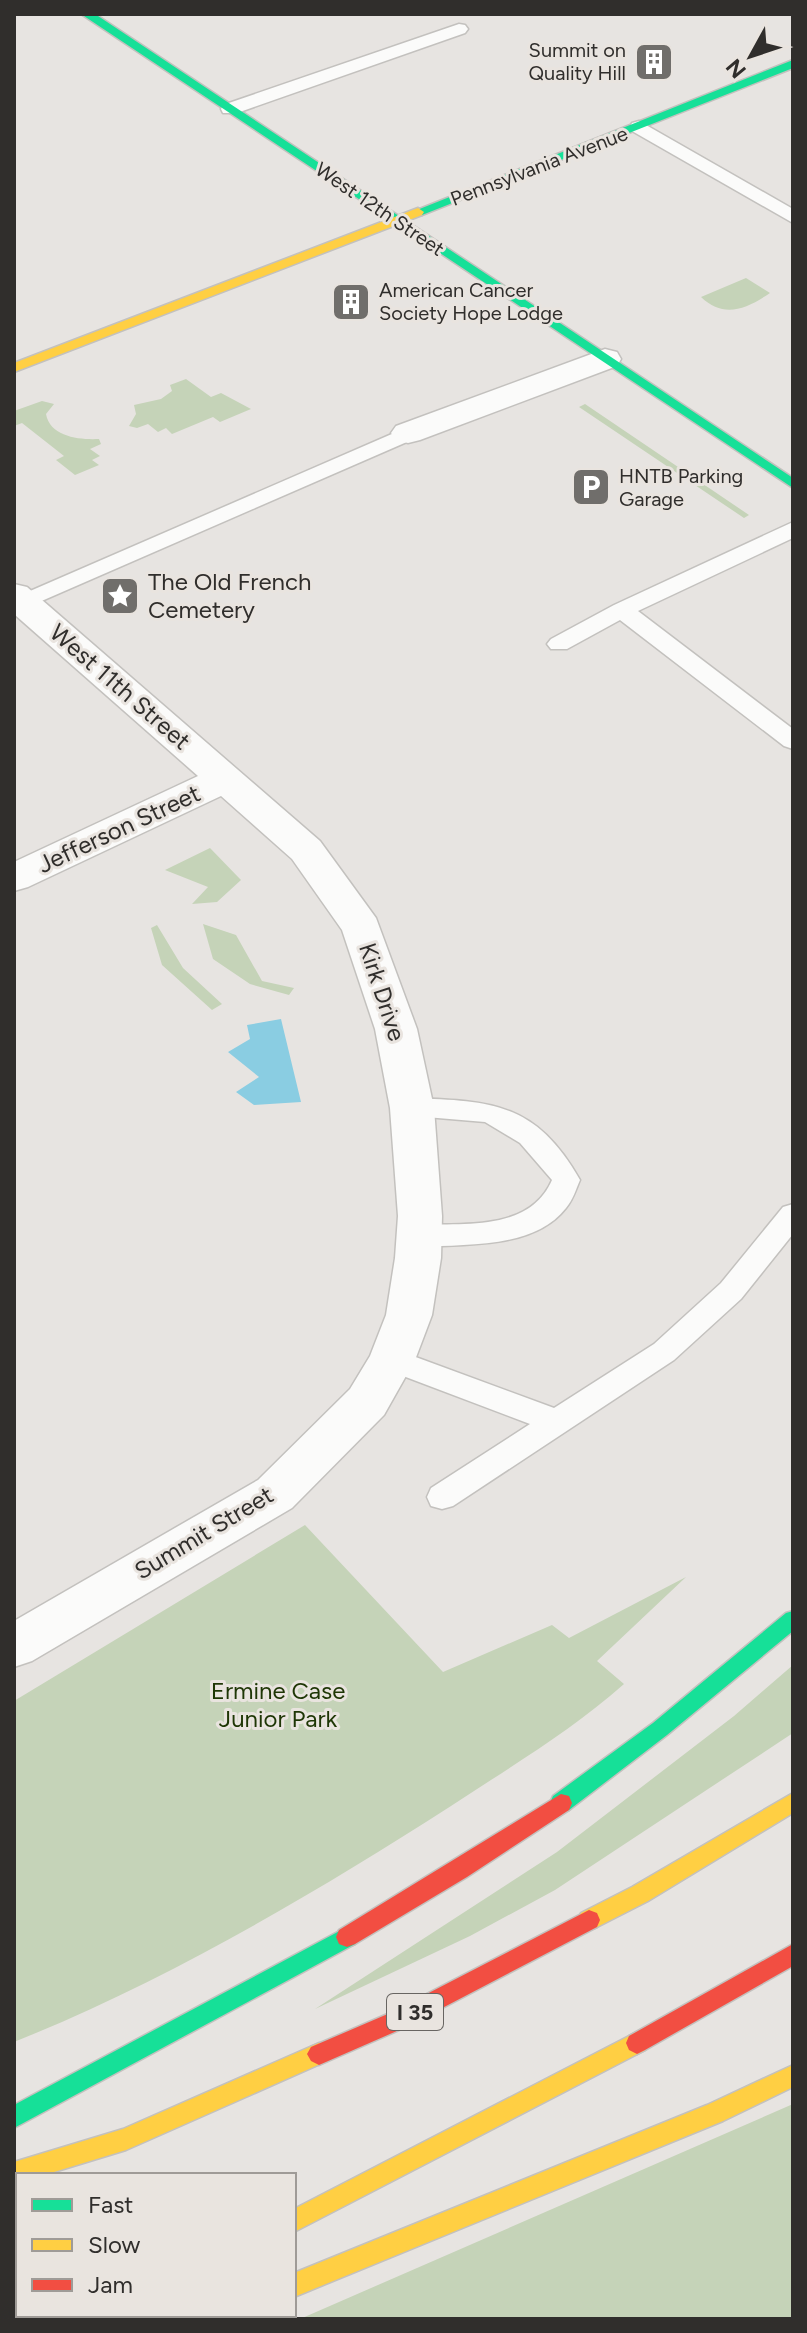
<svg xmlns="http://www.w3.org/2000/svg" width="807" height="2333" font-family="Figtree,sans-serif">
<style>
.green{fill:#c5d3b8}
.water{fill:#8acde2}
.lines{fill:none;stroke-linecap:round;stroke-linejoin:round}
.lane-casing{stroke:#c3c1be;stroke-width:3}
.street-casing{stroke:#c3c1be;stroke-width:3}
.fast-casing{stroke:#c3c1be;stroke-width:3}
.slow-casing{stroke:#c3c1be;stroke-width:3}
.jam-casing{stroke:#c3c1be;stroke-width:3}
.lane{fill:#fbfbfa;fill-rule:evenodd}
.street{fill:#fbfbfa;fill-rule:evenodd}
.fast{fill:#16e098;fill-rule:evenodd}
.slow{fill:#ffcf43;fill-rule:evenodd}
.jam{fill:#f24e42;fill-rule:evenodd}
.labels{text-anchor:middle;stroke-width:6;stroke-linejoin:round;paint-order:stroke}
.far-poi-label{font-size:20px;fill:#302e2c;stroke:#e9e4df;text-anchor:start}
.far-street-label{font-size:20px;fill:#302e2c;stroke:#e9e4df}
.shield{fill:#e9e4df;stroke:#686562;stroke-width:2}
.shield-label{font-size:22px;font-weight:bold;fill:#302e2c}
.poi-label{font-size:24px;fill:#302e2c;stroke:#e9e4df;text-anchor:start}
.street-label{font-size:24px;fill:#302e2c;stroke:#e9e4df}
.park-label{font-size:24px;fill:#1e3605;stroke:#e9e4df}
</style>
<rect width="100%" height="100%" fill="#e7e4e1"/>
<path class="green" d="M 746,278 L 770,293 C 746,309 724,319 701,297 Z
M 186,379 L 211,397 L 221,393 L 251,409 L 220,422 L 213,417 L 172,434 L 166,428 L 158,432 L 148,424 L 137,428 L 129,426 L 136,414 L 134,405 L 161,399 L 172,391 L 170,385 Z
M 42,401 L 54,404 L 46,414 C 50,437 80,440 99,439 L 101,444 L 90,449 L 100,456 L 92,460 L 99,465 L 75,475 L 56,460 L 64,456 L 22,423 L 14,426 L 14,411 Z
M 585,404 L 749,515 L 744,518 L 579,407 Z
M 210,848 L 241,880 L 217,902 L 192,904 L 208,887 L 165,870 Z
M 203,924 L 236,935 L 262,981 L 294,988 L 289,995 L 250,984 L 213,959 Z
M 157,925 L 183,968 L 222,1004 L 212,1010 L 162,965 L 151,928 Z
M 305,1525 L 443,1672 L 552,1625 L 569,1638 L 686,1577 L 597,1661 L 624,1684 C 571,1731 510,1767 451,1806 C 312,1895 168,1980 14,2042 L 14,1701 Z
M 793,1665 L 793,1733 L 555,1890 L 470,1936 L 315,2009 L 557,1852 L 734,1716 Z
M 793,2104 L 793,2319 L 300,2319 Z"/>
<path class="water" d="M 281,1019 L 301,1102 L 254,1105 L 236,1092 L 259,1077 L 228,1052 L 250,1039 L 247,1025 Z"/>
<g class="lines">
<g class="lane-casing">
<path id="lane" d="M 459,24 L 465,25 L 468,29 L 465,33 L 237,113 L 223,113 L 221,109 L 223,105 Z
M 639,121 L 793,209 L 793,223 L 632,131 L 630,127 L 632,123 Z
M 408,427 L 419,433 L 416,438 L 14,613 L 14,598 Z
M 793,522 L 793,538 L 638,611 L 793,729 L 793,749 L 784,746 L 620,620 L 567,649 L 551,649 L 547,644 L 551,639 L 614,605 Z
M 412,1098 C 493,1101 536,1103 580,1180 C 576,1189 573,1200 566,1208 C 534,1249 466,1244 419,1247 L 409,1243 L 405,1236 L 409,1229 L 419,1225 C 466,1223 530,1231 552,1180 L 520,1143 L 485,1122 L 402,1115 L 398,1108 L 402,1101 Z
M 793,1204 L 793,1234 L 741,1299 L 674,1360 L 453,1506 L 442,1509 L 431,1506 L 427,1497 L 431,1488 L 530,1424 L 382,1368 L 377,1360 L 382,1352 L 392,1349 L 402,1352 L 554,1408 L 654,1344 L 721,1283 L 783,1207 Z"/>
</g>
<g class="street-casing">
<path id="street" d="M 605,349 L 617,352 L 621,359 L 617,366 L 420,440 L 408,443 L 396,440 L 391,433 L 396,426 Z
M 14,584 L 27,587 L 320,841 L 376,918 L 417,1029 L 434,1108 L 442,1216 L 441,1258 L 432,1315 L 415,1360 L 384,1415 L 292,1508 L 32,1661 L 14,1667 L 14,1621 L 258,1480 L 350,1389 L 370,1356 L 386,1315 L 395,1258 L 398,1216 L 390,1108 L 375,1029 L 342,930 L 292,859 L 221,796 L 28,887 L 14,891 L 14,862 L 198,776 L 14,614 Z"/>
</g>
<g class="fast-casing">
<path id="fast" d="M 81,14 L 95,14 L 793,478 L 793,488 Z
M 793,60 L 793,68 L 422,215 L 412,212 Z
M 793,1611 L 793,1631 L 667,1735 L 569,1810 L 561,1812 L 553,1810 L 550,1803 L 553,1796 L 653,1723 L 786,1613 Z
M 347,1927 L 355,1930 L 358,1937 L 355,1944 L 14,2128 L 14,2105 Z"/>
</g>
<g class="slow-casing">
<path id="slow" d="M 418,208 L 424,212 L 422,215 L 14,372 L 14,363 Z
M 793,1793 L 793,1813 L 648,1901 L 597,1927 L 589,1930 L 581,1927 L 578,1920 L 581,1913 L 632,1887 Z
M 637,2032 L 645,2036 L 648,2043 L 645,2050 L 294,2232 L 294,2209 Z
M 319,2043 L 327,2047 L 331,2054 L 327,2061 L 126,2150 L 44,2175 L 18,2175 L 18,2183 L 14,2184 L 14,2162 L 123,2129 Z
M 793,2065 L 793,2087 L 723,2121 L 294,2297 L 294,2273 L 707,2105 Z
M 81,2315 L 112,2315 L 111,2319 L 80,2319 Z"/>
</g>
<g class="jam-casing">
<path id="jam" d="M 561,1794 L 569,1796 L 572,1803 L 569,1810 L 467,1877 L 355,1944 L 347,1947 L 339,1944 L 336,1937 L 339,1930 Z
M 589,1910 L 597,1913 L 600,1920 L 597,1927 L 406,2027 L 319,2065 L 311,2061 L 307,2054 L 311,2047 L 390,2013 Z
M 793,1944 L 793,1966 L 645,2050 L 637,2054 L 629,2050 L 626,2043 L 629,2036 Z
M 198,2315 L 231,2315 L 230,2319 L 197,2319 Z"/>
</g>
<use href="#lane" class="lane"/>
<use href="#street" class="street"/>
<use href="#fast" class="fast"/>
<use href="#slow" class="slow"/>
<use href="#jam" class="jam"/>
</g>
<defs>
<g id="building-square" transform="scale(2)"><rect x="-9" y="-9" width="18" height="18" rx="4" fill="#706e6b" stroke="#e9e4df"/><path d="M-4-6H4V6H1V3H-1V6H-4ZM-2.5-4.3h1.7v1.8h-1.7ZM.8-4.3h1.7v1.8H.8ZM-2.5-1h1.7V.8h-1.7ZM.8-1h1.7V.8H.8Z" fill="#fff"/></g>
<g id="parking-square" transform="scale(2)"><rect x="-9" y="-9" width="18" height="18" rx="4" fill="#706e6b" stroke="#e9e4df"/><path d="M-3.5-5.5H1a3.5 3.5 0 0 1 0 7H-1V5.5H-3.5ZM-1-3.4V-.6H.8a1.4 1.4 0 0 0 0-2.8Z" fill="#fff"/></g>
<g id="sight-square" transform="scale(2)"><rect x="-9" y="-9" width="18" height="18" rx="4" fill="#706e6b" stroke="#e9e4df"/><path d="M0-6L1.8-2.2L6-1.7L2.9 1.2L3.7 5.4L0 3.3L-3.7 5.4L-2.9 1.2L-6-1.7L-1.8-2.2Z" fill="#fff"/></g>
</defs>
<g fill-rule="evenodd">
<use href="#building-square" x="654" y="62"/>
<use href="#building-square" x="351" y="302"/>
<use href="#parking-square" x="591" y="487"/>
<use href="#sight-square" x="120" y="596"/>
</g>
<g class="labels">
<g class="far-poi-label">
<text x="626" y="57" text-anchor="end">Summit on<tspan x="626" dy="23">Quality Hill</tspan></text>
<text x="379" y="297">American Cancer<tspan x="379" dy="23">Society Hope Lodge</tspan></text>
<text x="619" y="483">HNTB Parking<tspan x="619" dy="23">Garage</tspan></text>
</g>
<g class="far-street-label">
<text transform="translate(539 166) rotate(-21)" y="7">Pennsylvania Avenue</text>
<text transform="translate(380 209) rotate(34)" y="7">West 12th Street</text>
</g>
<rect class="shield" x="387" y="1994" width="56" height="36" rx="6"/>
<g class="shield-label">
<text x="415" y="2020">I 35</text>
</g>
<g class="poi-label">
<text x="148" y="590">The Old French<tspan x="148" dy="28">Cemetery</tspan></text>
</g>
<g class="street-label">
<text transform="translate(120 687) rotate(41)" y="8">West 11th Street</text>
<text transform="translate(119 829) rotate(-25)" y="8">Jefferson Street</text>
<text transform="translate(382 992) rotate(72)" y="8">Kirk Drive</text>
<text transform="translate(204 1533) rotate(-31)" y="8">Summit Street</text>
</g>
<g class="park-label">
<text x="278" y="1699">Ermine Case<tspan x="278" dy="28">Junior Park</tspan></text>
</g>
</g>
<rect width="807" height="2333" fill="none" stroke="#302e2c" stroke-width="32"/>
<rect x="16" y="2173" width="280" height="144" fill="#e9e4df" stroke="#9f9b97" stroke-width="2"/>
<rect x="32" y="2199" width="40" height="12" fill="#16e098" stroke="#9f9b97" stroke-width="2"/>
<text x="88" y="2213" font-size="24" fill="#302e2c">Fast</text>
<rect x="32" y="2239" width="40" height="12" fill="#ffcf43" stroke="#9f9b97" stroke-width="2"/>
<text x="88" y="2253" font-size="24" fill="#302e2c">Slow</text>
<rect x="32" y="2279" width="40" height="12" fill="#f24e42" stroke="#9f9b97" stroke-width="2"/>
<text x="88" y="2293" font-size="24" fill="#302e2c">Jam</text>
<g transform="translate(751 56) rotate(230)" stroke="#e9e4df" stroke-width="6" paint-order="stroke">
<path d="M0-6L14 30L0 20L-14 30Z" fill="#302e2c"/>
<text y="-12" font-size="22" font-weight="bold" text-anchor="middle" fill="#302e2c">N</text>
</g>
</svg>
